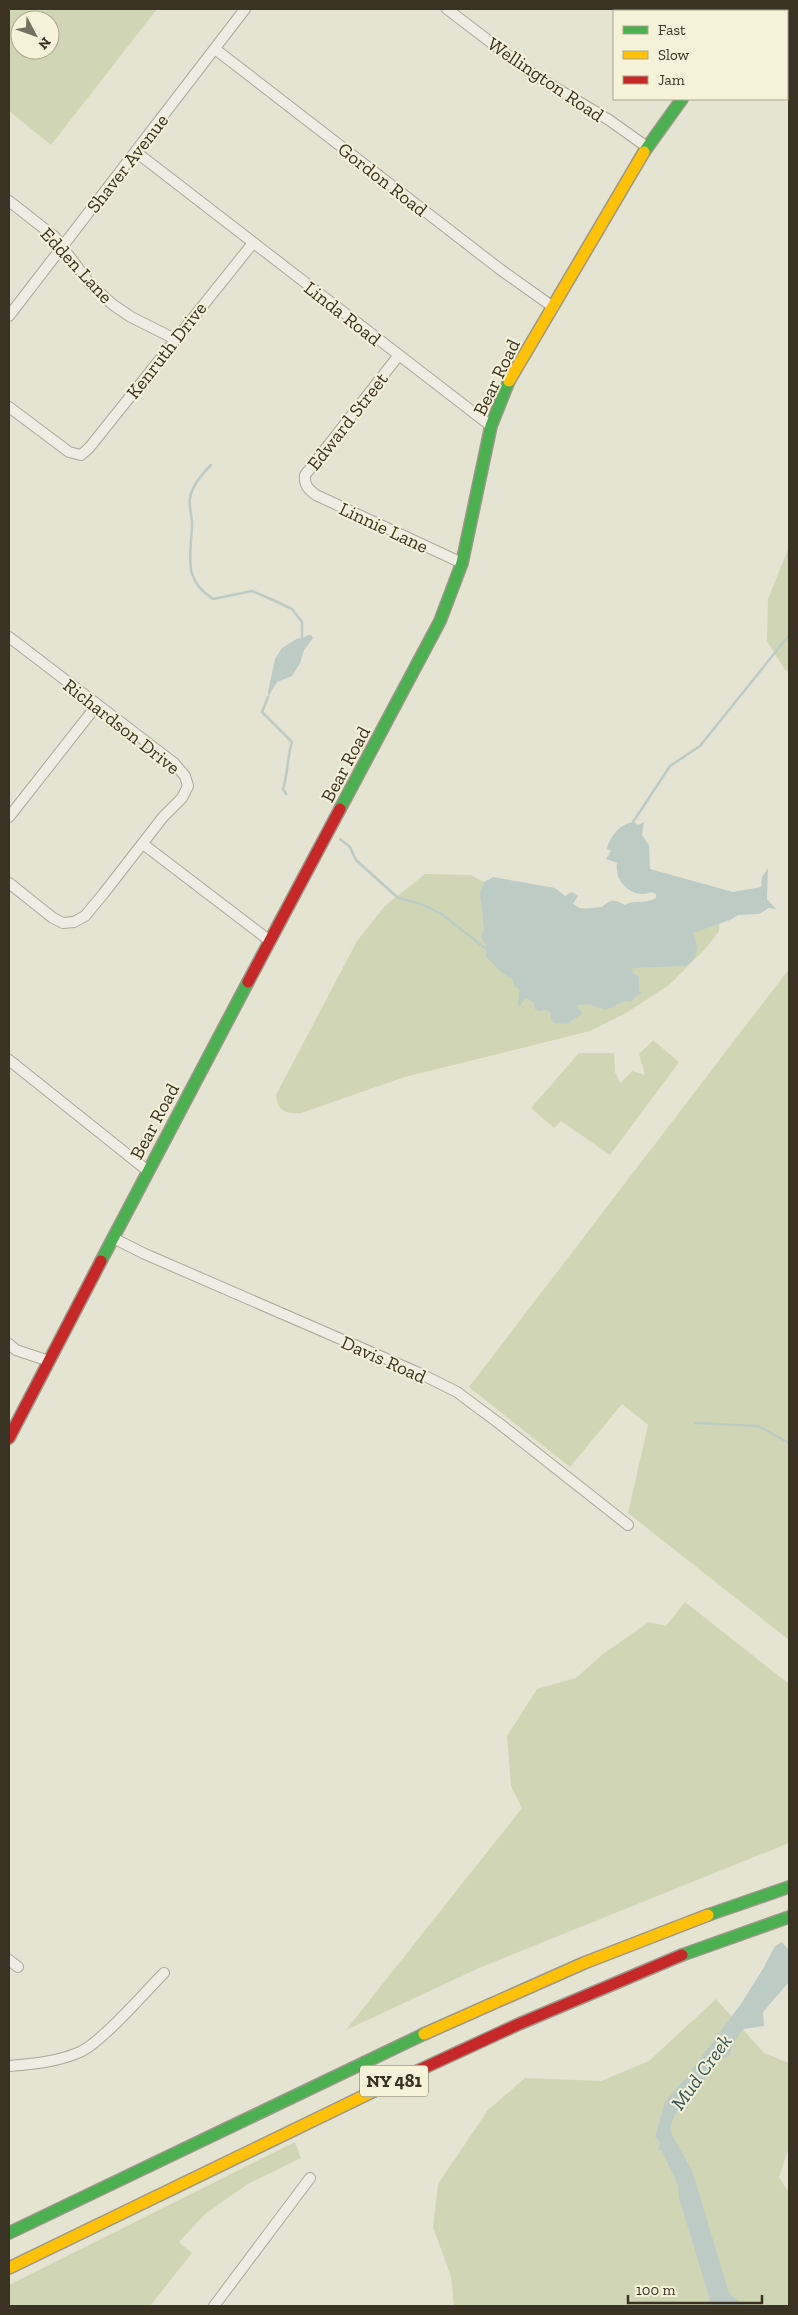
<svg xmlns="http://www.w3.org/2000/svg" width="798" height="2315" font-family="'Zilla Slab',serif">
<style>
.green{fill:#d0d6b5;fill-rule:evenodd}
.water{fill:#bcccc5}
.lines{fill:none;stroke-linecap:round;stroke-linejoin:round}
.stream{stroke:#bcccc5;stroke-width:2.5}
.street-casing{stroke:#aba89a;stroke-width:12}
.fast-casing{stroke:#9b978a;stroke-width:14}
.slow-casing{stroke:#9b978a;stroke-width:14}
.jam-casing{stroke:#9b978a;stroke-width:14}
.street{stroke:#eeece3;stroke-width:10}
.fast{stroke:#4caf50;stroke-width:11}
.slow{stroke:#ffc107;stroke-width:11}
.jam{stroke:#c62828;stroke-width:11}
.labels{text-anchor:middle;stroke-width:4;stroke-linejoin:round;paint-order:stroke}
.shield{fill:#f5f2d9;stroke:#726c59;stroke-width:1}
.shield-label{font-size:18px;font-weight:bold;fill:#3a3222}
.street-label{font-size:19px;fill:#3a3222;stroke:#f5f2d9}
.water-label{font-size:20px;font-style:italic;fill:#325559;stroke:#f5f2d9}
</style>
<rect width="100%" height="100%" fill="#e5e3d2"/>
<path class="green" d="M 9,9 L 157,9 L 51,145 L 9,111 ZM 20,20 L 50,20 L 50,50 L 20,50 Z
M 789,547 L 789,671 L 785,670 L 767,641 L 768,599 Z
M 425,874 L 471,875 L 514,899 L 562,907 L 720,915 L 719,931 L 706,948 L 669,985 L 626,1013 L 590,1031 L 405,1077 L 301,1113 C 286,1114 277,1111 276,1095 L 357,941 L 385,906 Z
M 789,969 L 789,1640 L 628,1513 L 648,1425 L 622,1404 L 570,1467 L 469,1387 Z
M 653,1040 L 679,1062 L 610,1155 L 561,1121 L 554,1128 L 531,1108 L 579,1053 L 614,1053 L 615,1072 L 620,1083 L 632,1071 L 645,1075 L 639,1054 Z
M 685,1602 L 789,1684 L 789,1843 L 479,1968 L 346,2030 L 522,1808 L 511,1786 L 507,1736 L 537,1689 L 576,1678 L 603,1654 L 649,1622 L 666,1626 Z
M 716,1999 L 764,2053 L 789,2063 L 789,2147 L 779,2177 L 789,2193 L 789,2306 L 454,2306 L 451,2277 L 433,2227 L 438,2184 L 488,2110 L 525,2078 L 601,2081 L 649,2061 Z
M 295,2142 L 301,2158 L 248,2184 L 205,2214 L 179,2242 L 192,2253 L 150,2306 L 9,2306 L 9,2285 Z"/>
<path class="water" d="M 308,635 L 311,635 L 313,638 L 304,650 L 300,663 L 292,676 L 277,682 L 268,697 L 268,692 L 275,659 L 282,648 L 298,638 L 302,639 Z
M 633,822 L 638,825 L 644,822 L 642,835 L 649,845 L 650,869 L 733,892 L 761,887 L 762,877 L 768,868 L 767,899 L 776,909 L 769,908 L 759,914 L 738,915 L 730,920 L 693,933 C 699,946 699,959 685,966 L 632,968 L 633,973 L 639,977 L 639,991 L 643,993 L 636,996 L 631,1002 L 625,1001 L 606,1010 L 589,1004 L 575,1005 L 583,1013 L 567,1024 L 554,1023 L 551,1018 L 551,1013 L 546,1010 L 539,1011 L 535,1009 L 534,1002 L 526,998 L 518,1008 L 519,989 L 515,987 L 512,979 C 501,974 495,965 486,957 L 486,944 L 481,937 L 484,929 L 480,893 L 484,882 L 493,877 L 555,888 L 565,896 L 572,892 L 578,896 L 573,904 L 581,909 L 602,907 C 611,899 614,899 625,905 C 635,899 645,905 656,898 L 656,894 L 652,892 C 633,900 614,882 617,863 L 606,859 L 611,851 L 607,849 C 610,836 620,824 633,822 Z
M 782,1942 L 789,1950 L 789,1982 L 763,2012 L 764,2026 L 743,2029 L 732,2045 L 730,2055 L 716,2062 L 692,2098 L 685,2099 C 680,2108 669,2121 671,2131 C 671,2135 690,2165 693,2173 L 729,2293 L 744,2306 L 713,2306 L 710,2300 L 679,2198 L 678,2185 L 662,2151 L 658,2150 L 660,2142 L 655,2137 L 665,2102 L 684,2080 L 741,2004 L 764,1967 L 775,1946 Z"/>
<g class="lines">
<path class="stream" d="M 211,465 C 202,474 192,485 190,498 C 188,507 193,517 192,525 C 191,557 182,579 213,599 L 252,591 L 273,600 L 292,609 L 302,622 L 302,639
M 268,697 L 262,712 L 292,742 C 287,758 288,773 283,789 L 286,794
M 633,822 L 670,766 L 700,746 L 789,635
M 340,839 L 350,847 L 356,860 L 398,898 L 421,904 L 443,915 L 486,949
M 695,1423 L 758,1426 L 789,1443"/>
<g class="street-casing">
<path id="street" d="M 447,9 L 531,73 L 609,120 L 647,147
M 682,9 L 685,11
M 215,49 L 501,270 L 553,307
M 136,152 L 491,426
M 9,201 L 55,237 L 90,284 L 112,304 L 131,317 L 175,339
M 9,316 L 245,9
M 399,355 L 305,475 C 304,485 308,489 316,495 L 462,563
M 9,407 L 69,452 L 81,455 L 89,448 L 253,243
M 9,637 L 174,763 L 185,776 L 188,786 L 182,798 L 163,817 L 104,893 L 85,916 L 74,922 L 63,923 L 53,918 L 9,883
M 9,817 L 97,705
M 143,844 L 270,941
M 9,1060 L 148,1171
M 113,1238 L 145,1254 L 419,1373 L 457,1392 L 500,1424 L 628,1525
M 9,1344 L 16,1350 L 49,1361
M 9,1960 L 18,1967
M 9,2066 C 33,2064 57,2062 80,2052 C 102,2042 145,1992 164,1973
M 214,2306 L 310,2178"/>
</g>
<g class="fast-casing">
<path id="fast" d="M 787,18 L 789,16
M 644,152 L 682,99
M 340,809 L 440,621 L 462,563 L 491,426 L 509,381
M 101,1261 L 248,982
M 708,1915 L 789,1887
M 682,1955 L 789,1917
M 9,2233 L 424,2034"/>
</g>
<g class="slow-casing">
<path id="slow" d="M 509,381 L 644,152
M 424,2034 L 584,1963 L 708,1915
M 9,2268 L 374,2091"/>
</g>
<g class="jam-casing">
<path id="jam" d="M 248,982 L 340,809
M 9,1438 L 101,1261
M 374,2091 L 519,2024 L 682,1955"/>
</g>
<use href="#street" class="street"/>
<use href="#fast" class="fast"/>
<use href="#slow" class="slow"/>
<use href="#jam" class="jam"/>
</g>
<g class="labels">
<rect class="shield" x="360" y="2065.5" width="68" height="31" rx="4"/>
<g class="shield-label">
<text x="394" y="2087">NY 481</text>
</g>
<g class="street-label">
<text transform="translate(546 79) rotate(34)" y="7">Wellington Road</text>
<text transform="translate(127 163) rotate(-52)" y="7">Shaver Avenue</text>
<text transform="translate(383 179) rotate(38)" y="7">Gordon Road</text>
<text transform="translate(77 265) rotate(47)" y="7">Edden Lane</text>
<text transform="translate(343 313) rotate(38)" y="7">Linda Road</text>
<text transform="translate(166 350) rotate(-52)" y="7">Kenruth Drive</text>
<text transform="translate(496 377) rotate(-64)" y="7">Bear Road</text>
<text transform="translate(347 421) rotate(-52)" y="7">Edward Street</text>
<text transform="translate(384 527) rotate(25)" y="7">Linnie Lane</text>
<text transform="translate(122 726) rotate(38)" y="7">Richardson Drive</text>
<text transform="translate(345 764) rotate(-62)" y="7">Bear Road</text>
<text transform="translate(154 1121) rotate(-62)" y="7">Bear Road</text>
<text transform="translate(384 1359) rotate(24)" y="7">Davis Road</text>
</g>
<g class="water-label">
<text transform="translate(701 2072) rotate(-54)" y="7">Mud Creek</text>
</g>
</g>
<rect width="798" height="2315" fill="none" stroke="#3a3222" stroke-width="20"/>
<rect x="613" y="10" width="175" height="90" fill="#f5f2d9" stroke="#aaa590"/>
<rect x="623" y="26" width="25" height="8" fill="#4caf50" stroke="#aaa590"/>
<text x="658" y="35" font-size="15" fill="#3a3222">Fast</text>
<rect x="623" y="51" width="25" height="8" fill="#ffc107" stroke="#aaa590"/>
<text x="658" y="60" font-size="15" fill="#3a3222">Slow</text>
<rect x="623" y="76" width="25" height="8" fill="#c62828" stroke="#aaa590"/>
<text x="658" y="85" font-size="15" fill="#3a3222">Jam</text>
<g transform="translate(35 35) rotate(131)"><circle r="24" fill="#f5f2d9" stroke="#aaa590"/>
<path d="M0-4L9 19L0 12L-9 19Z" fill="#767060"/>
<text y="-8" font-size="14" font-weight="bold" text-anchor="middle" fill="#3a3222">N</text>
</g>
<path d="M628 2295v8h134v-8" fill="none" stroke="#3a3222" stroke-width="2.5"/>
<text x="636" y="2295" font-size="15" fill="#3a3222" stroke="#f5f2d9" stroke-width="4" paint-order="stroke">100 m</text>
</svg>
